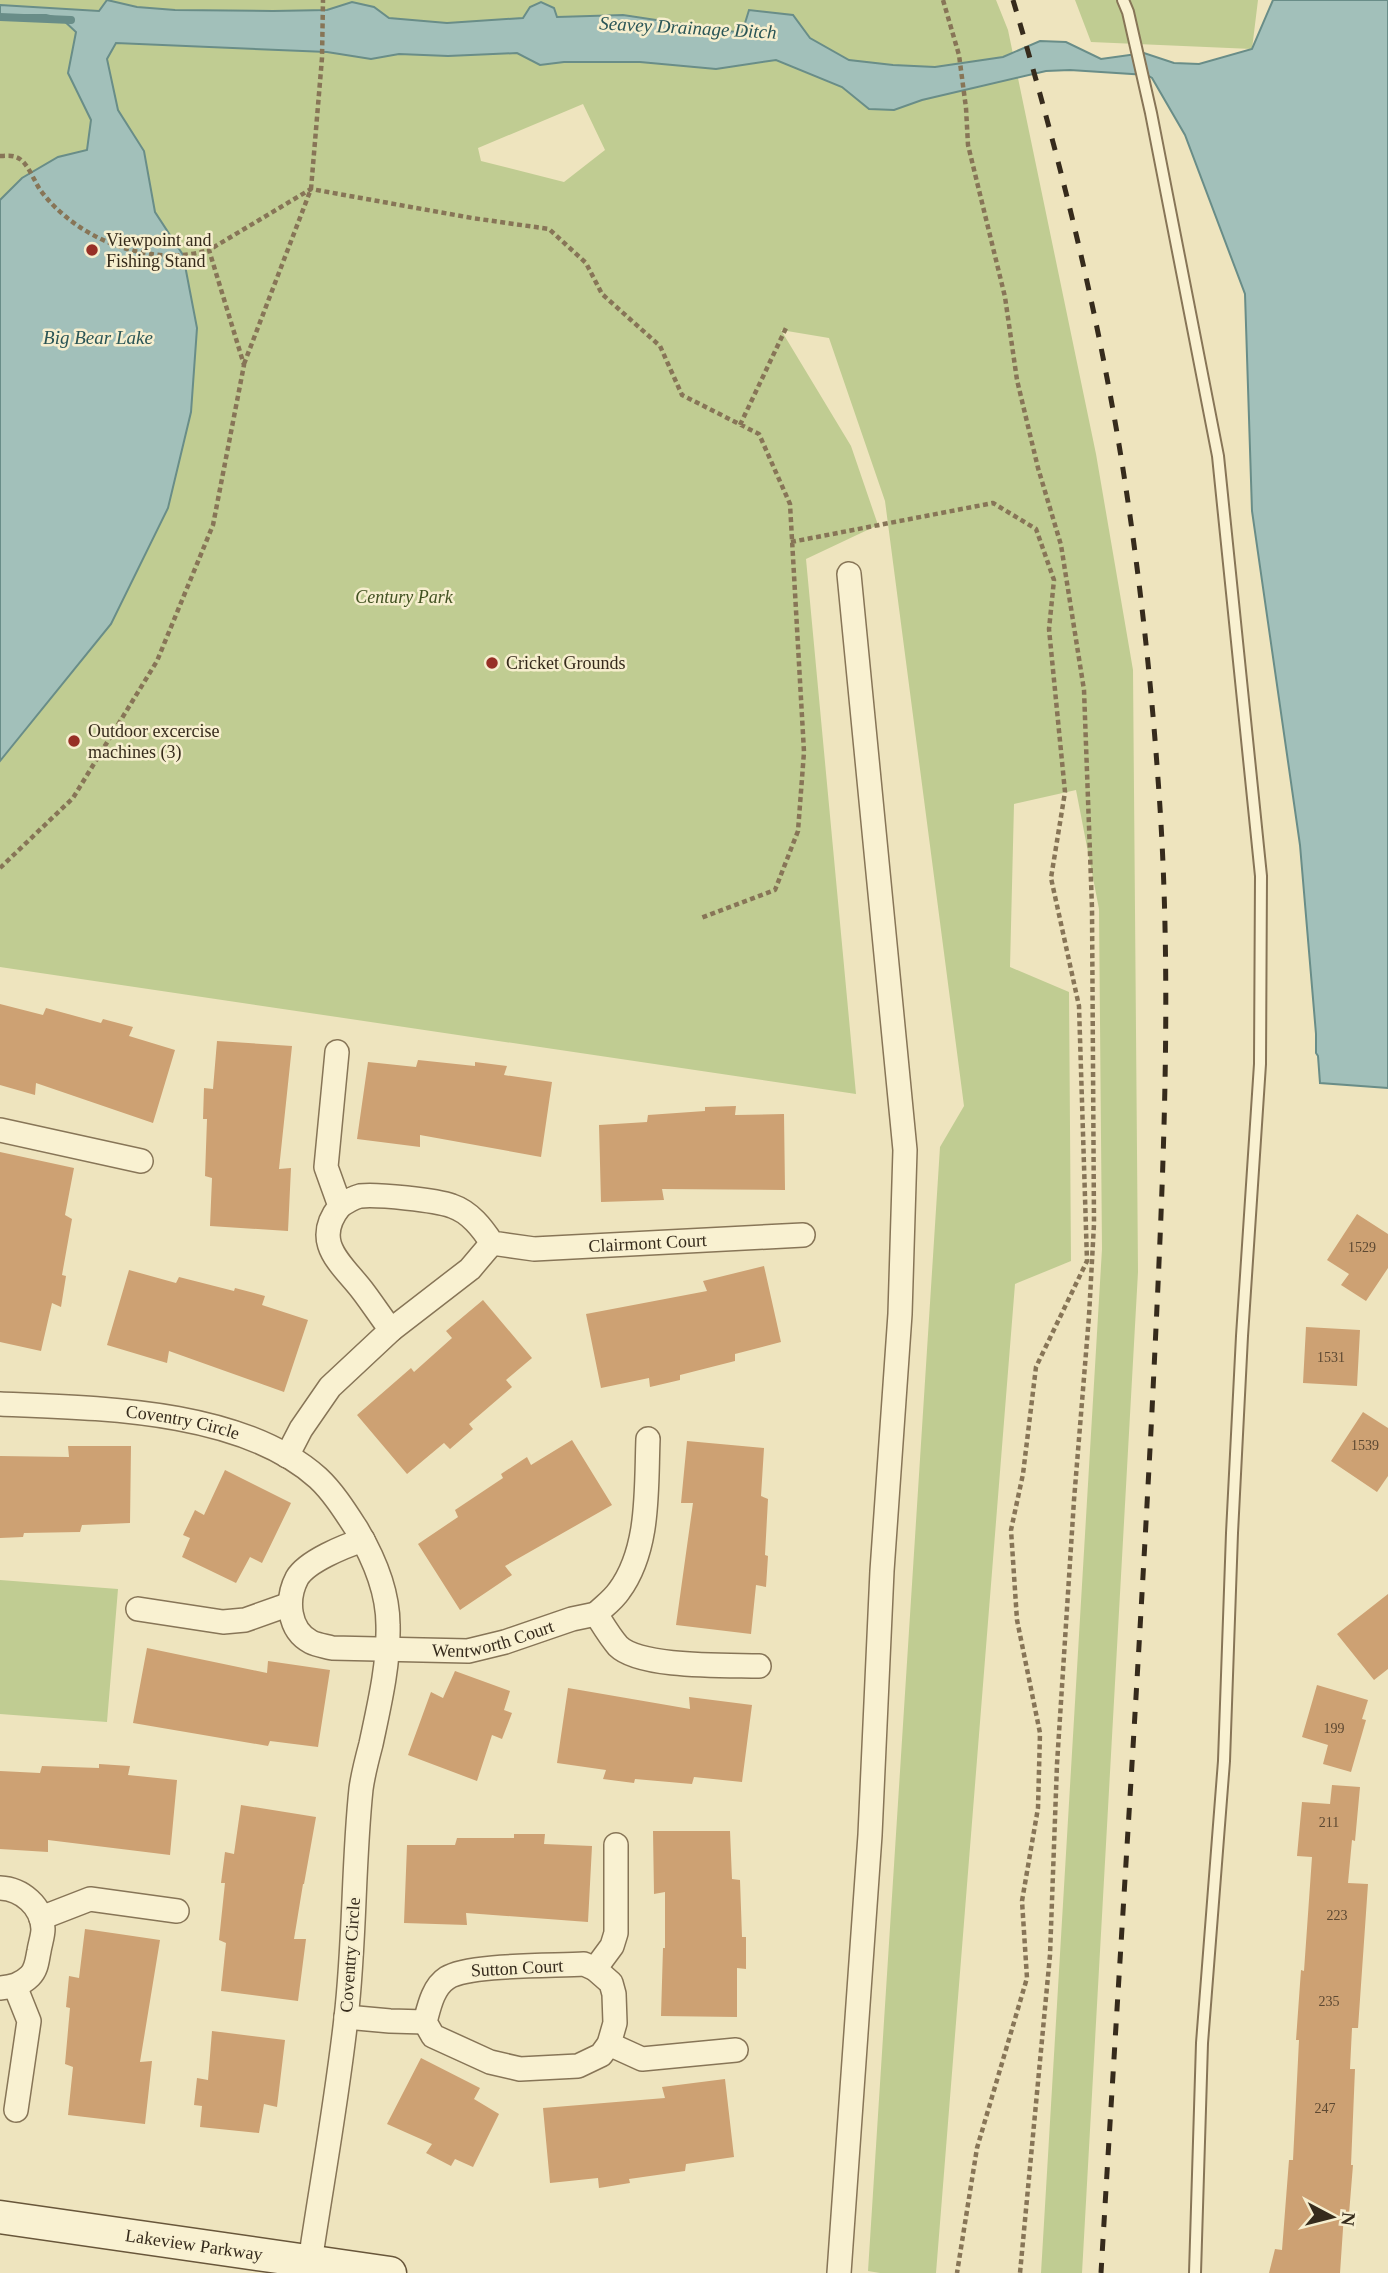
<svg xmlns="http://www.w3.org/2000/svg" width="1388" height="2273" font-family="'Times New Roman',serif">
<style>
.green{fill:#c0cc92;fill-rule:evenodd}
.water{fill:#a2c0ba;stroke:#698d88;stroke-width:2}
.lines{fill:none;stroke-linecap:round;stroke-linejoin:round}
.stream{stroke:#698d88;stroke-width:8}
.building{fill:#cda173}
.lane-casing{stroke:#877557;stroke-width:14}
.street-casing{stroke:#877557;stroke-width:26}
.secondary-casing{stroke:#68563a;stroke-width:35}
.path{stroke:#877557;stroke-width:4.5;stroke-dasharray:5 3.5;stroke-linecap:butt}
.lane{stroke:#f9f1d1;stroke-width:10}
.street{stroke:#f9f1d1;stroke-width:23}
.secondary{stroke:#f9f1d1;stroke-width:32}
.rail{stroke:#362b1c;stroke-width:5;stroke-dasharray:12 12;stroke-linecap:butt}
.poi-dot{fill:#972f26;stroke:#f6eece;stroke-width:2.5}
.labels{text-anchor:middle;stroke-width:5;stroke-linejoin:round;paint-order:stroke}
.number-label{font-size:14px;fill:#5c4832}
.poi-label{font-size:18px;fill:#362b1c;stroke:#f6eece;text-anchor:start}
.park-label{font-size:18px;font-style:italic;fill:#425222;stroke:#f6eece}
.street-label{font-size:18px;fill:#362b1c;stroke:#f6eece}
.water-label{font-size:19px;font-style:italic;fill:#2a5556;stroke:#f6eece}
</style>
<rect width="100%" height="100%" fill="#eee4be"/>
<path class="green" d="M 0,0 L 996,0 L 1008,30 L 1096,454 L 1133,670 L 1138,1272 L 1082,2273 L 1041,2273 L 1102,1249 L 1099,909 L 1076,790 L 1014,804 L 1010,967 L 1069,992 L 1071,1261 L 1015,1284 L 936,2273 L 880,2273 L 868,2271 L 940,1147 L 964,1106 L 885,501 L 829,338 L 781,330 L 851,446 L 878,525 L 806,559 L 856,1094 L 0,967 ZM 583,104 L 605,150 L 564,182 L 481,161 L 478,148 Z
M 1075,0 L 1258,0 L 1252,49 L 1091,42 Z
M 0,1580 L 118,1589 L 107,1722 L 0,1714 Z"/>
<path class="water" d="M 107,0 L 137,7 L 175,10 L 273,11 L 327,10 L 352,2 L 374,7 L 389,18 L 447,23 L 523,18 L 530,7 L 541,2 L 554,8 L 557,17 L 623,15 L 742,33 L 749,10 L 793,15 L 810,38 L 849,60 L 893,65 L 935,67 L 1003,57 L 1040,41 L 1066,42 L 1101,59 L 1144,53 L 1174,63 L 1199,64 L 1252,49 L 1273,0 L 1388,0 L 1388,1088 L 1320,1083 L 1318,1056 L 1316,1053 L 1316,1034 L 1300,845 L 1252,511 L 1245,294 L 1185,135 L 1152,78 L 1147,75 L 1070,70 L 1046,71 L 922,100 L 894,110 L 869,109 L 842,87 L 776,60 L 716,69 L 640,62 L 564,62 L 540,65 L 517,53 L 448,56 L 399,54 L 371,59 L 327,52 L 116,43 L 107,59 L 118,110 L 144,151 L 155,212 L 183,255 L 197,328 L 191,412 L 168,508 L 111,624 L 0,761 L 0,200 L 22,178 L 58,157 L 87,150 L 91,120 L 68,73 L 76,32 L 62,19 L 46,15 L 0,15 L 0,5 L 99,11 Z"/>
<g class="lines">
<path class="stream" d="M 0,17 L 71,20"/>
</g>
<path class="building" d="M 0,1004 L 43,1015 L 46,1008 L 101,1023 L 103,1019 L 133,1027 L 129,1036 L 175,1050 L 153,1123 L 36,1083 L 35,1095 L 0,1085 Z
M 217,1041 L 292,1046 L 279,1169 L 291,1168 L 288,1231 L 210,1226 L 212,1178 L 205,1176 L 207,1119 L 203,1119 L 204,1088 L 213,1089 Z
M 418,1060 L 475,1066 L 475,1062 L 507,1066 L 504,1075 L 552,1082 L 541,1157 L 420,1135 L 420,1147 L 357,1139 L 368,1062 L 416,1067 Z
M 736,1106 L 735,1115 L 784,1114 L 785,1190 L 662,1189 L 664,1200 L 601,1202 L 599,1125 L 647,1122 L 648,1115 L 705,1111 L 705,1107 Z
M 0,1152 L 74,1168 L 65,1215 L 72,1219 L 62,1275 L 66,1276 L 61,1307 L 52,1303 L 41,1351 L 0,1342 Z
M 1357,1214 L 1388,1234 L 1388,1268 L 1366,1301 L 1341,1285 L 1349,1274 L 1327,1260 Z
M 764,1266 L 781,1342 L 735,1354 L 735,1361 L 680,1375 L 680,1380 L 650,1387 L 649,1378 L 601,1388 L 586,1314 L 707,1291 L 703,1281 Z
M 129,1270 L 176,1283 L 179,1277 L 234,1291 L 235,1288 L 265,1296 L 262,1305 L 308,1320 L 284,1392 L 169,1351 L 167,1363 L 107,1345 Z
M 483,1300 L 532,1358 L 506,1380 L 512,1387 L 469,1424 L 473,1429 L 450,1449 L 444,1443 L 407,1474 L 357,1415 L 411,1368 L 414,1372 L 452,1338 L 446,1331 Z
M 1306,1327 L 1360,1330 L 1357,1386 L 1303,1383 Z
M 1363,1412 L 1388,1428 L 1388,1476 L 1377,1492 L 1331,1461 Z
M 572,1440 L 612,1505 L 505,1566 L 512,1575 L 460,1610 L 418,1544 L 458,1517 L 455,1510 L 503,1478 L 501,1474 L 527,1457 L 531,1465 Z
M 687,1441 L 764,1448 L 761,1496 L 768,1499 L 765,1555 L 768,1556 L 766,1587 L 756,1585 L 751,1634 L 676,1625 L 693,1503 L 681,1503 Z
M 68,1446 L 131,1446 L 130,1523 L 82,1525 L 80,1532 L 24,1533 L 23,1537 L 0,1538 L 0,1456 L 69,1457 Z
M 225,1470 L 291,1503 L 262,1563 L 250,1557 L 236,1583 L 182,1557 L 190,1538 L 183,1535 L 195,1510 L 204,1515 Z
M 1388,1594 L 1388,1669 L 1374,1680 L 1337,1634 Z
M 147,1648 L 267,1673 L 268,1661 L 330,1670 L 318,1747 L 270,1741 L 268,1746 L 133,1723 Z
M 455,1671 L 510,1691 L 504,1710 L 512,1713 L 502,1739 L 492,1735 L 477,1781 L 408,1755 L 431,1692 L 443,1698 Z
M 1317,1685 L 1368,1700 L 1362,1719 L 1366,1720 L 1351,1772 L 1323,1764 L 1328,1745 L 1302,1737 Z
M 568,1688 L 690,1709 L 689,1697 L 752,1705 L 742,1782 L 694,1777 L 692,1784 L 635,1779 L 634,1783 L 603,1779 L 606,1770 L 557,1763 Z
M 99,1764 L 130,1766 L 128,1775 L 177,1780 L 170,1855 L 48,1840 L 48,1852 L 0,1849 L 0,1771 L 40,1773 L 42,1766 L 99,1768 Z
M 1332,1785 L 1360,1787 L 1355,1841 L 1352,1840 L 1348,1883 L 1368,1884 L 1358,2028 L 1352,2028 L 1350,2069 L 1355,2069 L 1351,2165 L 1353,2165 L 1349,2214 L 1344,2214 L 1340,2273 L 1269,2273 L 1275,2249 L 1282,2250 L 1289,2160 L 1293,2160 L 1299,2040 L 1296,2040 L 1301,1970 L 1304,1971 L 1312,1857 L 1297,1856 L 1302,1802 L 1330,1804 Z
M 241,1805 L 316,1817 L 304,1884 L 303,1884 L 294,1939 L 306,1939 L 298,2001 L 221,1991 L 226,1943 L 219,1940 L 225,1883 L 221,1883 L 225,1852 L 234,1854 Z
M 653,1831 L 730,1831 L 732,1879 L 740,1880 L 742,1937 L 746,1937 L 746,1969 L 737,1968 L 737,2017 L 661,2016 L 663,1948 L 665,1948 L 665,1892 L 654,1894 Z
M 514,1834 L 545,1834 L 544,1844 L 592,1846 L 588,1922 L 466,1913 L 467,1925 L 404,1923 L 407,1845 L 455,1845 L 457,1838 L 514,1838 Z
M 85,1929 L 160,1940 L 140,2062 L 152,2061 L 145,2124 L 68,2115 L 73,2067 L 65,2064 L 70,2008 L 66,2007 L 69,1976 L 79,1978 Z
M 212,2031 L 285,2040 L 277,2107 L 264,2104 L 259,2133 L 200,2127 L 202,2106 L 194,2105 L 197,2078 L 208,2080 Z
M 421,2058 L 480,2088 L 474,2099 L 499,2114 L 473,2167 L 455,2159 L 451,2166 L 426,2153 L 432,2144 L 387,2124 Z
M 725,2079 L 734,2157 L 686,2164 L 685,2171 L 629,2179 L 630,2183 L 599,2188 L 598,2178 L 550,2183 L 543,2108 L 665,2098 L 662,2087 Z"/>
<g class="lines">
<g class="lane-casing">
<path id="lane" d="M 1123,0 L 1128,12 L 1151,113 L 1218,456 L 1261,876 L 1260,1064 L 1242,1336 L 1232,1533 L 1224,1761 L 1202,2043 L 1195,2273"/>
</g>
<g class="street-casing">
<g id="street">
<path d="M 337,1052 L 326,1167 L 340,1206 C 311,1242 341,1263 362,1290 C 372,1303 381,1317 391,1330"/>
<path d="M 0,1130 L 141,1161"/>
<path id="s1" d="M 340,1206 C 346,1202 352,1198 360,1196 C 377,1194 436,1200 452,1206 C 470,1212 482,1228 492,1243 L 534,1249 L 803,1235"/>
<path id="s2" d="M 0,1404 C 98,1408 241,1409 318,1478 C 333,1492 345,1511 356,1528 C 374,1558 388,1590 388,1625 C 389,1665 379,1706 371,1744 C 367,1759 363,1774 361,1789 C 353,1865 355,1942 346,2018 C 337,2100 322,2181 310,2262"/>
<path d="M 648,1439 C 646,1489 650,1549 619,1591 C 613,1600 603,1607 596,1614 C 603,1625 610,1637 618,1646 C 640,1668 727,1665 759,1666"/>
<path d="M 287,1456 L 301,1429 L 330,1387 L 391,1330 L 470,1269 L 492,1243"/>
<path id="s3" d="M 363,1540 C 345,1546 307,1561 297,1578 C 286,1599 288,1630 311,1642 C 317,1645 325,1646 332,1648 L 468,1651 L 505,1642 L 572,1619 L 596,1614"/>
<path d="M 138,1609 L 223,1622 L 245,1620 L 290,1604"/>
<path d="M 0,1888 C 22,1889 42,1906 43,1929 C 43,1936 40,1944 39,1951 C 37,1960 37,1969 30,1976 C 21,1985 11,1987 0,1988"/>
<path d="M 41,1918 L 90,1899 L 177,1911"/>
<path d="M 584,1964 L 595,1969 L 611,1983 L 614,1994 L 615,2023 L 609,2044 L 601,2055 L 578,2066 L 520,2069 L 490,2062 L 433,2036 L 425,2022 C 429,2007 433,1987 447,1978 C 468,1964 554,1966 584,1964 Z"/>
<path d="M 595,1969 L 612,1946 L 616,1933 L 616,1845"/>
<path d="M 15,1986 L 29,2021 L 16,2110"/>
<path d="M 346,2017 L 390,2021 L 425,2022"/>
<path d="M 609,2044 L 642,2059 L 736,2050"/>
<path d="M 839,2273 L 870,1835 L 882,1571 L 900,1314 L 905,1150 L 849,574"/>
</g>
</g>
<g class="secondary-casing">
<g id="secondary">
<path id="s4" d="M 0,2217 L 390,2273"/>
</g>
</g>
<path class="path" d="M 943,0 L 959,55 L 966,108 L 968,145 L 1005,297 L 1017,380 L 1038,468 L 1061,545 L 1084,690 L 1092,908 L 1094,1224 L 1089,1316 L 1074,1500 L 1057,1764 L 1050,1955 L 1020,2273
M 0,156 C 4,156 12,155 16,157 C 28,161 34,182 41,191 C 78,240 150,268 209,250
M 244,364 L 311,189 L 322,58 L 323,0
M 740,425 L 787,326
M 791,542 L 993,503 L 1036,529 L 1054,580 L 1049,629 L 1065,792 L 1051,878 L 1079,1006 L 1087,1261 L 1036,1367 L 1023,1474 L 1011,1530 L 1017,1620 L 1040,1733 L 1038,1808 L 1022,1901 L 1027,1978 L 977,2148 L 957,2273
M 0,868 L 73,798 L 157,661 L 213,525 L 244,365 L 209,250 L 311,189 L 472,218 L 549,229 L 586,263 L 602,294 L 660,346 L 682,395 L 759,434 L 790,504 L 804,752 L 798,831 L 775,890 L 701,918"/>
<use href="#lane" class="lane"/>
<use href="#street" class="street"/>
<use href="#secondary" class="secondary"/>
<path class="rail" d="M 1013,0 C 1060,158 1100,319 1125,482 C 1140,580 1151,680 1158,779 C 1174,989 1162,1201 1152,1411 C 1137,1699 1118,1986 1101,2273"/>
</g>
<g class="poi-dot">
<circle cx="92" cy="250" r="7"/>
<circle cx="492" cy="663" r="7"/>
<circle cx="74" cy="741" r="7"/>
</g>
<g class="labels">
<g class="number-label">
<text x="1362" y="1252">1529</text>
<text x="1331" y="1362">1531</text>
<text x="1365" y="1450">1539</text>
<text x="1334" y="1733">199</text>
<text x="1329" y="1827">211</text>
<text x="1337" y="1920">223</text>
<text x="1329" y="2006">235</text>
<text x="1325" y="2113">247</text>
</g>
<g class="poi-label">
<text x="106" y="246">Viewpoint and<tspan x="106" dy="21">Fishing Stand</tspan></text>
<text x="506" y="669">Cricket Grounds</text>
<text x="88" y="737">Outdoor excercise<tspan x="88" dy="21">machines (3)</tspan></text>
</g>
<g class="park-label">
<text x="404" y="603">Century Park</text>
</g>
<g class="street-label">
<text dy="6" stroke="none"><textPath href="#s1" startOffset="327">Clairmont Court</textPath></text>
<text dy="6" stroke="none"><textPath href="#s2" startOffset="184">Coventry Circle</textPath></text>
<text dy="6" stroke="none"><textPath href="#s3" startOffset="334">Wentworth Court</textPath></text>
<text transform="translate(350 1955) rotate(-86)" y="6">Coventry Circle</text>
<text transform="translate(517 1968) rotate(-3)" y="6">Sutton Court</text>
<text dy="6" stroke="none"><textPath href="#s4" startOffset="196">Lakeview Parkway</textPath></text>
</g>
<g class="water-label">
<text transform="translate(688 27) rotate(3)" y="7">Seavey Drainage Ditch</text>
<text x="98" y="344">Big Bear Lake</text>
</g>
</g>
<g transform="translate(1332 2217) rotate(97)" stroke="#f6eece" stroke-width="5" paint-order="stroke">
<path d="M0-5L12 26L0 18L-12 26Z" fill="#362b1c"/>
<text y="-10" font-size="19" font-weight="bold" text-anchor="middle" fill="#362b1c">N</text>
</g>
</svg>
